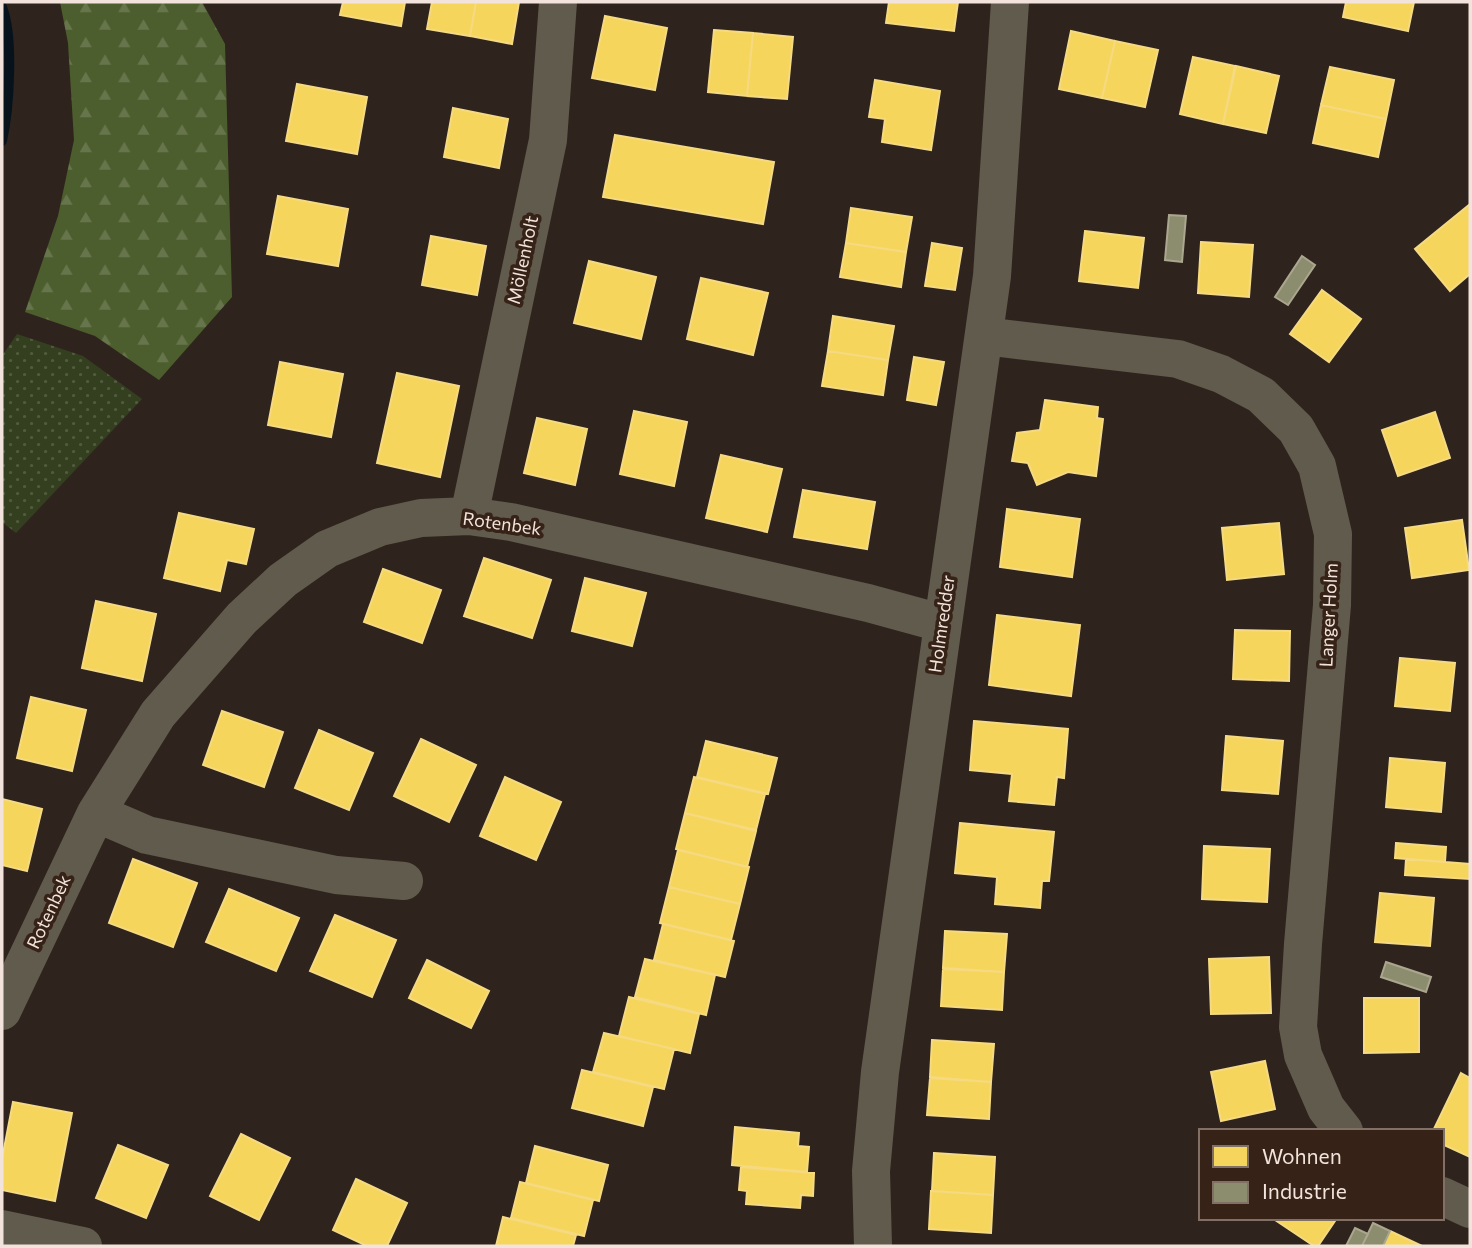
<svg xmlns="http://www.w3.org/2000/svg" width="1472" height="1248" font-family="Commissioner,sans-serif">
<style>
.forest{fill:url(#forest-firs)}
.park{fill:url(#park-dots)}
.homes{fill:#f6d55c;stroke:#f5da82;stroke-width:2}
.industry{fill:#8c8c6e;stroke:#aba68f;stroke-width:2}
.lines{fill:none;stroke-linecap:round;stroke-linejoin:round}
.stream{stroke:#06131d;stroke-width:10}
.minor{stroke:#615b4d;stroke-width:38}
.labels{text-anchor:middle;stroke-width:7;stroke-linejoin:round;paint-order:stroke}
.street-label{font-size:18px;fill:#f2e4dc;stroke:#362216}
</style>
<defs>
<pattern id="forest-firs" width="22" height="20" patternUnits="userSpaceOnUse" patternTransform="scale(1.75)"><rect width="22" height="20" fill="#4c5e2d"/><path d="M5 1l3.5 6h-7zM16 11l3.5 6h-7z" fill="#66754b"/></pattern>
<pattern id="park-dots" width="8" height="8" patternUnits="userSpaceOnUse" patternTransform="scale(1.75)"><rect width="8" height="8" fill="#333f1f"/><path d="M2 2h.1M6 6h.1" fill="none" stroke="#515b3f" stroke-width="1.8" stroke-linecap="round"/></pattern>
</defs>
<rect width="100%" height="100%" fill="#2f241d"/>
<path class="forest" d="M 60,2 L 202,2 L 225,44 L 232,297 L 159,380 L 95,336 L 25,312 L 58,216 L 74,140 L 68,43 Z"/>
<path class="park" d="M 17,334 L 83,356 L 142,399 L 16,533 L 2,522 L 2,356 Z"/>
<path class="homes" d="M 343,2 L 405,2 L 401,26 L 340,15 Z
M 432,2 L 476,2 L 470,36 L 427,29 Z
M 476,2 L 519,2 L 512,44 L 470,36 Z
M 889,2 L 958,2 L 954,31 L 886,23 Z
M 1346,2 L 1414,2 L 1408,31 L 1343,17 Z
M 605,16 L 667,28 L 655,90 L 592,78 Z
M 714,30 L 753,33 L 747,96 L 708,92 Z
M 1071,31 L 1115,41 L 1102,98 L 1059,89 Z
M 753,33 L 793,37 L 787,99 L 747,96 Z
M 1115,41 L 1158,50 L 1145,107 L 1102,98 Z
M 1193,57 L 1235,66 L 1223,124 L 1180,114 Z
M 1236,66 L 1279,76 L 1266,133 L 1223,124 Z
M 1330,67 L 1394,80 L 1386,119 L 1321,105 Z
M 875,80 L 940,91 L 931,150 L 882,142 L 885,119 L 869,117 Z
M 297,84 L 367,97 L 357,154 L 286,141 Z
M 1321,105 L 1386,119 L 1378,157 L 1313,143 Z
M 453,108 L 508,119 L 499,168 L 444,157 Z
M 615,135 L 774,162 L 763,224 L 603,197 Z
M 278,196 L 348,209 L 338,266 L 267,254 Z
M 1470,204 L 1470,274 L 1450,291 L 1415,249 Z
M 851,208 L 912,217 L 906,252 L 846,243 Z
M 1085,231 L 1144,238 L 1138,288 L 1079,281 Z
M 431,236 L 486,246 L 477,295 L 422,285 Z
M 1201,242 L 1253,245 L 1249,297 L 1198,293 Z
M 846,243 L 906,252 L 901,287 L 840,277 Z
M 932,243 L 962,248 L 955,290 L 925,286 Z
M 589,261 L 656,277 L 641,339 L 574,323 Z
M 701,278 L 768,293 L 753,355 L 687,339 Z
M 1322,290 L 1361,319 L 1329,362 L 1290,334 Z
M 833,316 L 894,326 L 888,360 L 828,351 Z
M 828,351 L 888,360 L 883,395 L 822,386 Z
M 914,357 L 944,362 L 936,405 L 907,400 Z
M 280,362 L 343,374 L 331,437 L 268,425 Z
M 397,373 L 459,386 L 440,477 L 377,463 Z
M 1045,400 L 1098,407 L 1097,418 L 1103,419 L 1096,476 L 1068,472 L 1037,485 L 1028,463 L 1012,461 L 1017,433 L 1040,430 Z
M 634,411 L 687,422 L 674,486 L 620,474 Z
M 1435,412 L 1450,458 L 1398,476 L 1382,430 Z
M 537,418 L 587,429 L 575,485 L 524,473 Z
M 721,455 L 782,469 L 767,532 L 706,518 Z
M 803,490 L 875,502 L 867,549 L 794,537 Z
M 1007,509 L 1080,519 L 1072,577 L 1000,567 Z
M 179,513 L 254,529 L 246,564 L 227,560 L 220,591 L 164,578 Z
M 1462,520 L 1469,570 L 1412,578 L 1405,528 Z
M 1279,523 L 1284,574 L 1227,580 L 1222,528 Z
M 484,558 L 551,580 L 532,638 L 464,616 Z
M 383,569 L 441,590 L 422,643 L 364,622 Z
M 585,578 L 646,593 L 632,646 L 572,631 Z
M 96,601 L 156,614 L 142,681 L 82,668 Z
M 997,615 L 1080,625 L 1071,696 L 989,685 Z
M 1235,630 L 1290,631 L 1289,681 L 1233,679 Z
M 1400,658 L 1455,663 L 1450,711 L 1395,706 Z
M 31,697 L 86,710 L 72,771 L 17,758 Z
M 222,711 L 283,732 L 264,787 L 203,765 Z
M 974,721 L 1068,729 L 1064,778 L 1057,777 L 1054,805 L 1009,801 L 1012,774 L 970,770 Z
M 319,730 L 373,753 L 349,810 L 295,788 Z
M 1226,736 L 1283,741 L 1278,794 L 1222,790 Z
M 421,739 L 476,765 L 449,822 L 394,796 Z
M 706,741 L 777,758 L 768,794 L 697,777 Z
M 1390,758 L 1445,763 L 1441,812 L 1386,807 Z
M 505,777 L 561,802 L 536,860 L 480,836 Z
M 694,777 L 765,794 L 756,830 L 685,813 Z
M 2,799 L 42,809 L 27,871 L 2,865 Z
M 685,813 L 756,831 L 747,867 L 676,849 Z
M 960,823 L 1054,832 L 1049,881 L 1042,881 L 1040,908 L 995,904 L 997,877 L 955,873 Z
M 1396,843 L 1446,847 L 1445,862 L 1395,858 Z
M 1204,846 L 1270,849 L 1267,902 L 1202,899 Z
M 678,850 L 749,867 L 740,904 L 669,887 Z
M 133,859 L 197,883 L 173,947 L 109,923 Z
M 1406,859 L 1470,864 L 1470,879 L 1405,875 Z
M 669,887 L 740,904 L 731,940 L 660,923 Z
M 229,889 L 299,918 L 276,971 L 206,942 Z
M 1380,893 L 1434,898 L 1430,946 L 1375,942 Z
M 335,915 L 396,940 L 372,997 L 310,971 Z
M 663,924 L 734,941 L 725,977 L 654,960 Z
M 945,931 L 1007,934 L 1004,972 L 943,968 Z
M 1269,957 L 1271,1013 L 1211,1014 L 1209,959 Z
M 645,959 L 715,975 L 706,1015 L 635,997 Z
M 427,960 L 489,991 L 471,1028 L 409,998 Z
M 943,969 L 1004,972 L 1002,1010 L 941,1006 Z
M 629,997 L 699,1014 L 690,1053 L 619,1036 Z
M 1364,998 L 1419,998 L 1419,1052 L 1364,1053 Z
M 604,1033 L 674,1049 L 664,1089 L 593,1072 Z
M 932,1040 L 994,1044 L 991,1082 L 930,1077 Z
M 1265,1061 L 1275,1109 L 1221,1121 L 1211,1072 Z
M 582,1070 L 653,1087 L 643,1126 L 572,1108 Z
M 1461,1073 L 1470,1078 L 1470,1157 L 1442,1144 L 1442,1131 L 1433,1131 Z
M 930,1078 L 991,1082 L 989,1119 L 927,1115 Z
M 13,1102 L 72,1113 L 55,1201 L 2,1190 L 2,1159 Z
M 735,1127 L 799,1133 L 798,1146 L 809,1147 L 807,1172 L 732,1165 Z
M 241,1134 L 290,1158 L 259,1220 L 210,1196 Z
M 118,1145 L 168,1165 L 146,1218 L 96,1198 Z
M 535,1146 L 608,1165 L 599,1201 L 526,1183 Z
M 934,1153 L 995,1157 L 993,1195 L 932,1191 Z
M 741,1167 L 814,1173 L 813,1196 L 801,1195 L 800,1208 L 746,1204 L 747,1191 L 739,1190 Z
M 356,1179 L 407,1203 L 387,1246 L 367,1246 L 333,1230 Z
M 520,1182 L 593,1200 L 584,1236 L 511,1218 Z
M 931,1191 L 993,1195 L 991,1233 L 929,1229 Z
M 503,1217 L 576,1235 L 573,1246 L 496,1246 Z
M 1276,1218 L 1337,1218 L 1318,1246 L 1314,1246 L 1275,1220 Z
M 1390,1231 L 1422,1246 L 1383,1246 Z"/>
<path class="industry" d="M 1169,215 L 1186,216 L 1182,262 L 1165,260 Z
M 1302,256 L 1315,265 L 1288,305 L 1275,297 Z
M 1386,962 L 1431,977 L 1426,992 L 1381,977 Z
M 1373,1223 L 1390,1231 L 1383,1246 L 1362,1246 Z
M 1355,1228 L 1368,1234 L 1362,1246 L 1346,1246 Z"/>
<g class="lines">
<path class="stream" d="M 2,7 C 14,38 9,109 2,141"/>
<path class="minor" d="M 984,336 L 1178,359 L 1221,374 L 1261,395 L 1296,429 L 1317,466 L 1333,534 L 1332,605 L 1303,944 L 1298,1027 L 1303,1055 L 1326,1108 L 1344,1131
M 469,516 L 548,140 L 558,2
M 96,813 L 147,835 L 336,875 L 404,881
M 2,1011 L 96,813 L 158,714 L 242,618 L 283,580 L 327,549 L 380,527 L 421,518 L 469,516 L 511,522 L 868,603 L 941,623
M 1442,1196 L 1470,1209
M 2,1229 L 83,1246
M 873,1246 L 871,1171 L 880,1072 L 992,276 L 1010,2"/>
</g>
<g class="labels">
<g class="street-label">
<text transform="translate(523 260) rotate(-78)" y="6">Möllenholt</text>
<text transform="translate(502 524) rotate(8)" y="6">Rotenbek</text>
<text transform="translate(1329 615) rotate(-87)" y="6">Langer Holm</text>
<text transform="translate(942 624) rotate(-82)" y="6">Holmredder</text>
<text transform="translate(49 912) rotate(-65)" y="6">Rotenbek</text>
</g>
</g>
<rect width="1472" height="1248" fill="none" stroke="#f2e4dc" stroke-width="7"/>
<rect x="1199" y="1129" width="245" height="91" fill="#362216" stroke="#817065" stroke-width="2"/>
<rect x="1213" y="1146" width="35" height="21" fill="#f6d55c" stroke="#817065" stroke-width="2"/>
<text x="1262" y="1164" font-size="21" fill="#f2e4dc">Wohnen</text>
<rect x="1213" y="1182" width="35" height="21" fill="#8c8c6e" stroke="#817065" stroke-width="2"/>
<text x="1262" y="1199" font-size="21" fill="#f2e4dc">Industrie</text>
</svg>
